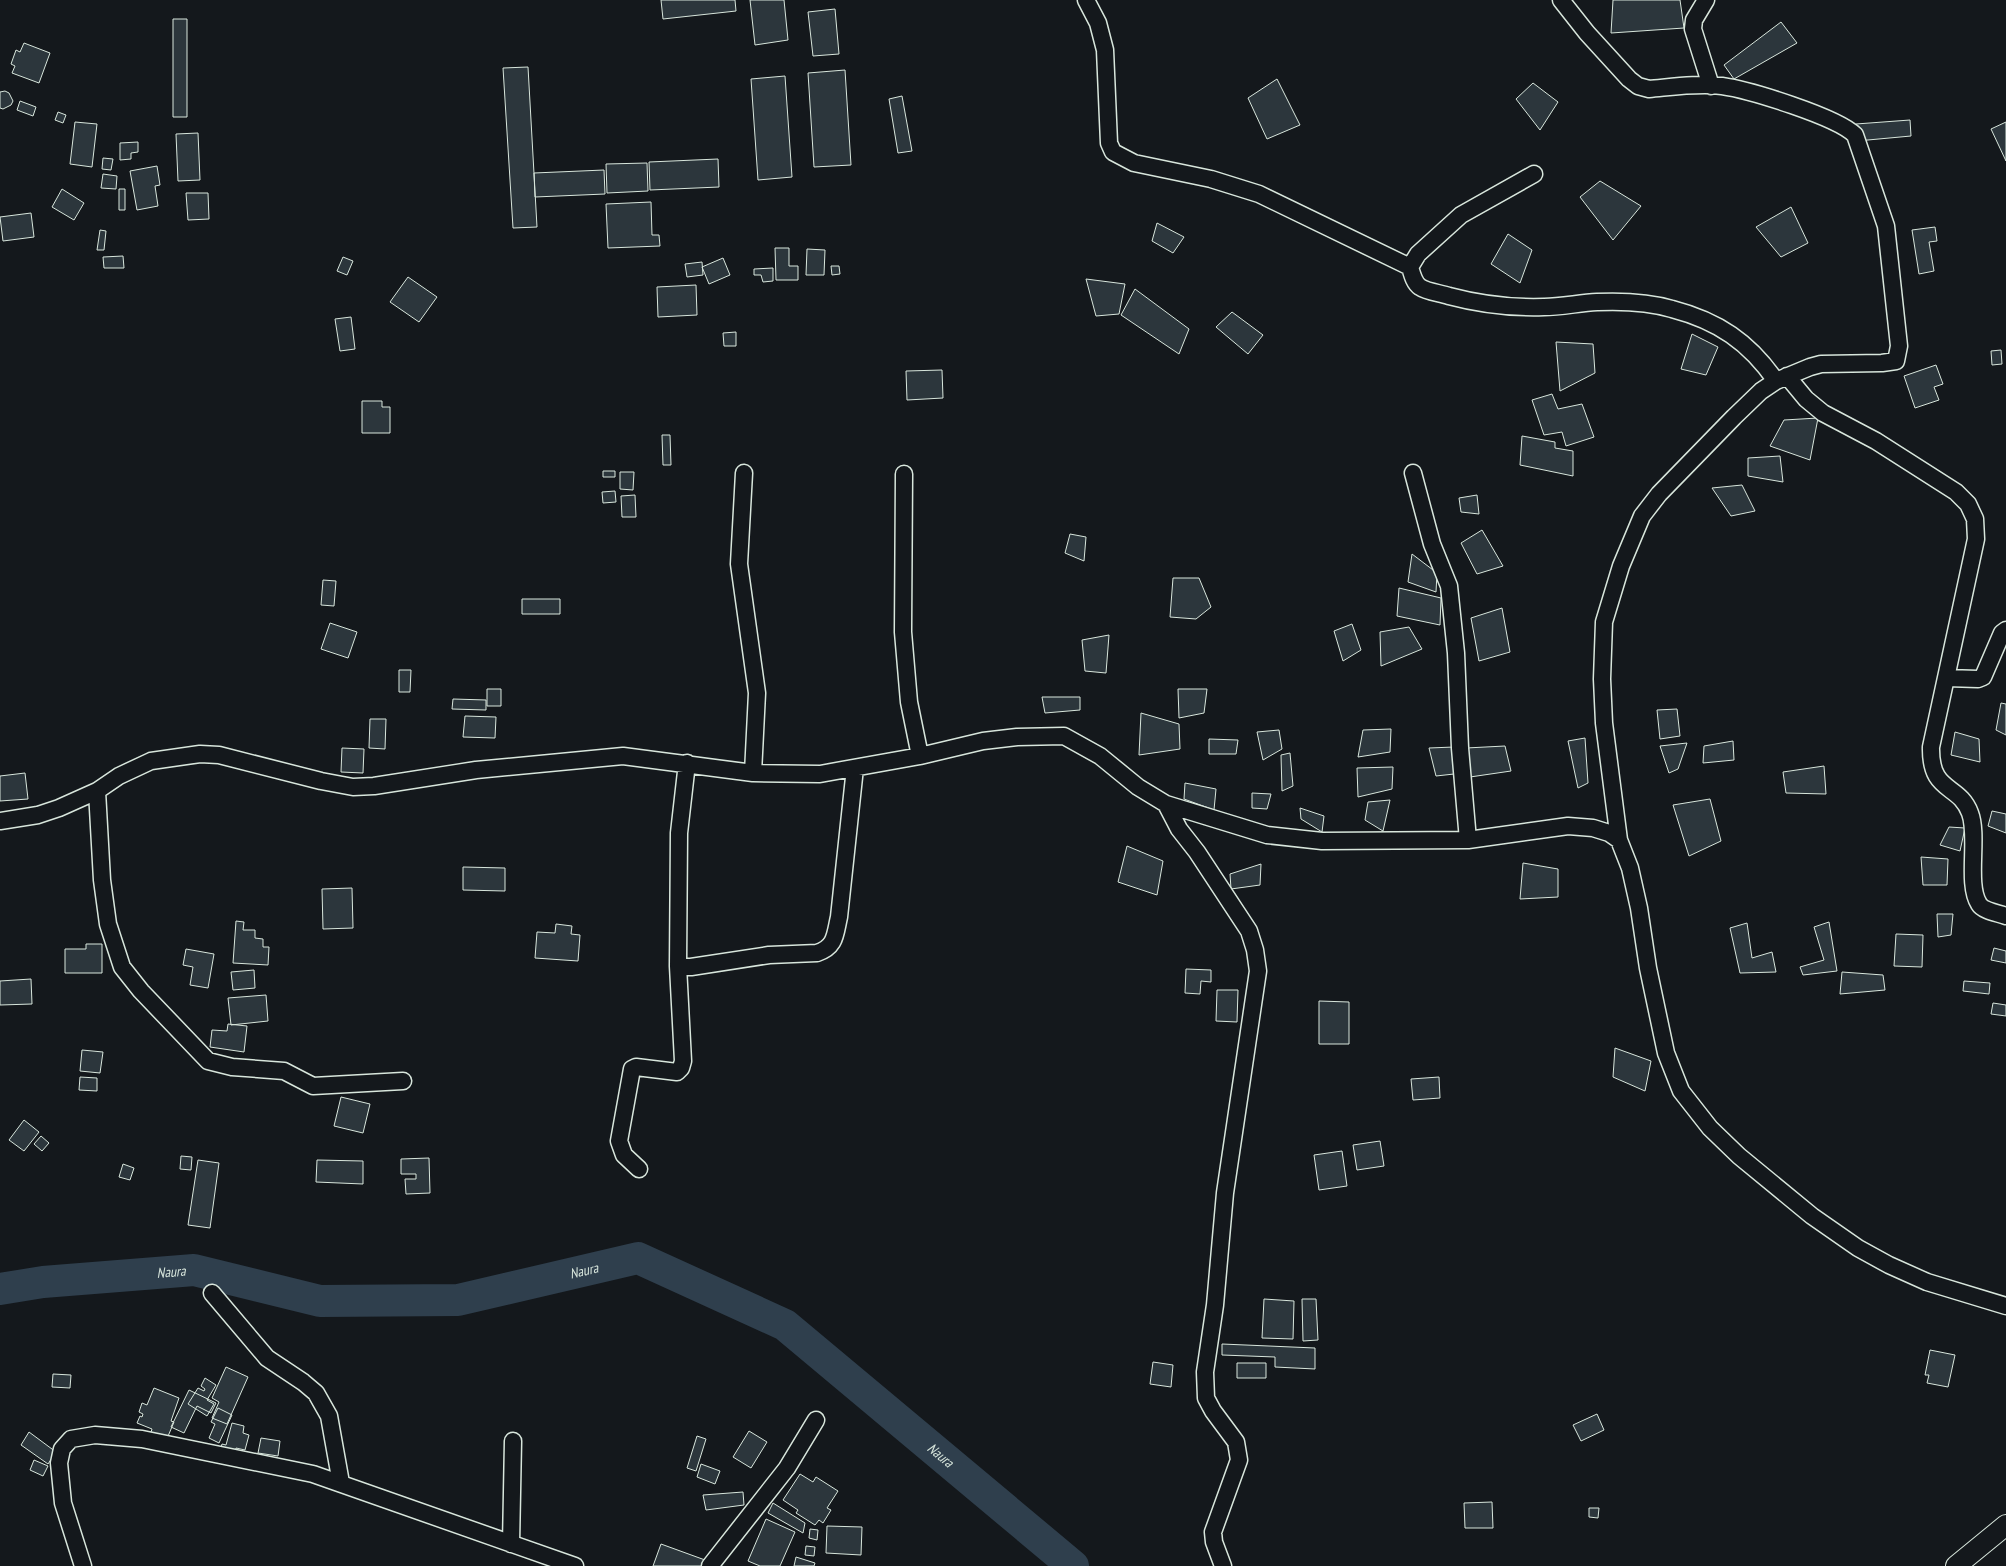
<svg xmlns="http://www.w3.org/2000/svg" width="2006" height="1566" font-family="'PT Sans Narrow',sans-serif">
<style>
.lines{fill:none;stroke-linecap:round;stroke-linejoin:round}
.river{stroke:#2f3f4d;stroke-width:32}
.building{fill:#2c363c;stroke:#d8e6dc}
.minor-casing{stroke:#d8e6dc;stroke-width:19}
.tertiary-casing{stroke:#d8e6dc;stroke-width:22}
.minor{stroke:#14181c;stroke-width:16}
.tertiary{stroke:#14181c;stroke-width:20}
.labels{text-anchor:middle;stroke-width:4;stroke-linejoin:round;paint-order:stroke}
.water-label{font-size:14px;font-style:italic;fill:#d8e6dc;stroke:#14181c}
</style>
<rect width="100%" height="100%" fill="#14181c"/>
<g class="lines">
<path class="river" id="s1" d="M 0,1289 L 43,1282 L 194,1270 L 320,1301 L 458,1300 L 638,1258 L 785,1325 L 1073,1566"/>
</g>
<path class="building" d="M 661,0 L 735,0 L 736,11 L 663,19 Z
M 750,0 L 784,0 L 788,40 L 755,45 Z
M 1613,0 L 1680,0 L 1684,28 L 1611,33 Z
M 835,9 L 839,54 L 813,56 L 808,12 Z
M 173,19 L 187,19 L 187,117 L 173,117 Z
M 1781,22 L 1797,43 L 1734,79 L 1724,65 Z
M 24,43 L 50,53 L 39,83 L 12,73 L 15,66 L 11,64 L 16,50 L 20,52 Z
M 528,67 L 537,227 L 513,228 L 503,68 Z
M 845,70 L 851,165 L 814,167 L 808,73 Z
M 785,76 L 792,177 L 758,180 L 751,79 Z
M 1277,79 L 1300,125 L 1267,139 L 1248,98 Z
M 1533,83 L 1558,102 L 1540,130 L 1516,99 Z
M 5,91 L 9,93 L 13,101 L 11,105 L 3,109 L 0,108 L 0,92 Z
M 902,96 L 912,151 L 898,153 L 889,99 Z
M 20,101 L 36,107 L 33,116 L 17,110 Z
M 58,112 L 66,115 L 63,123 L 55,120 Z
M 1910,120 L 1911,136 L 1857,141 L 1856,124 Z
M 75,122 L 97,124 L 92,167 L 70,164 Z
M 2006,122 L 2006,161 L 1991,129 Z
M 198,133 L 200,180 L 178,181 L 176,134 Z
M 138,142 L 138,152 L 131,153 L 131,159 L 120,160 L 120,143 Z
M 103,158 L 113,159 L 111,170 L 102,169 Z
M 718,159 L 719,187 L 650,190 L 649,162 Z
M 647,163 L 648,191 L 607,193 L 606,164 Z
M 157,166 L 160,185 L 155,186 L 158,206 L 137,210 L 130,171 Z
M 604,170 L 605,194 L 535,197 L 534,173 Z
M 103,174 L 117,176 L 116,189 L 101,188 Z
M 1600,181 L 1641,206 L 1613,240 L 1580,197 Z
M 62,189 L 84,203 L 74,220 L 52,207 Z
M 119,189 L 125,189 L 125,210 L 119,210 Z
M 186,193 L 208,193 L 209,219 L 188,220 Z
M 651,202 L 652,235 L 659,235 L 660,246 L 608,248 L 606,204 Z
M 1791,207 L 1808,243 L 1781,257 L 1756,227 Z
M 31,213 L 34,237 L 3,241 L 0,217 Z
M 1157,223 L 1184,237 L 1173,253 L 1152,241 Z
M 1935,227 L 1937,241 L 1929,242 L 1934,271 L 1919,274 L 1912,230 Z
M 100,230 L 106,231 L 104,250 L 97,250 Z
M 1508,234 L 1532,250 L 1520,283 L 1491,264 Z
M 775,248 L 789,248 L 789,266 L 798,266 L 798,280 L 776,280 Z
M 807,249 L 825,250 L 824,275 L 806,275 Z
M 123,256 L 124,268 L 104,268 L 103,257 Z
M 343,257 L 353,261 L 347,275 L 337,271 Z
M 723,258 L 730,275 L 709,284 L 702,267 Z
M 702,262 L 703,275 L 687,277 L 685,264 Z
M 831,266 L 839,266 L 840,274 L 832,275 Z
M 773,268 L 773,281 L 763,282 L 761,275 L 754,275 L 754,269 Z
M 408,277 L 437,297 L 419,322 L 390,302 Z
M 1086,279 L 1125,284 L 1119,314 L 1096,316 Z
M 696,285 L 697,315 L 658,317 L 657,287 Z
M 1135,289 L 1189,329 L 1179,354 L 1121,315 Z
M 1232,312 L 1263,335 L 1248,354 L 1216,327 Z
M 351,317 L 355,349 L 340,351 L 335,319 Z
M 736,332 L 736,346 L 724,346 L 723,333 Z
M 1692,334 L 1718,347 L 1706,375 L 1681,369 Z
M 1556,342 L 1593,344 L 1595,373 L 1560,391 Z
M 2001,350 L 2002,364 L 1992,365 L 1991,351 Z
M 1936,365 L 1943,384 L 1934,387 L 1939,400 L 1915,408 L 1904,376 Z
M 942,370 L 943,398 L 907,400 L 906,371 Z
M 1552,394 L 1558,409 L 1582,404 L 1594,437 L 1566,446 L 1562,432 L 1544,435 L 1532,400 Z
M 362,401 L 382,401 L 382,407 L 390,407 L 390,433 L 362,433 Z
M 1818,418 L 1810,460 L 1770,446 L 1784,420 Z
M 662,435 L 670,435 L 671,465 L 663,465 Z
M 1522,436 L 1555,442 L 1555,448 L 1573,451 L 1573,476 L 1520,465 Z
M 1780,456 L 1783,482 L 1748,476 L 1748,458 Z
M 603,471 L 615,471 L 615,477 L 603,477 Z
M 620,472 L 634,472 L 633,490 L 620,489 Z
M 1742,485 L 1755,511 L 1731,516 L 1712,488 Z
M 615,491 L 616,502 L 603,503 L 602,492 Z
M 635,495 L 636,517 L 622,517 L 621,496 Z
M 1477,495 L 1479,514 L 1461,512 L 1459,498 Z
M 1482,530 L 1503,566 L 1477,574 L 1461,543 Z
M 1070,534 L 1086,537 L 1084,561 L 1065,553 Z
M 1412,554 L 1437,573 L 1436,592 L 1408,582 Z
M 1173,578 L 1199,578 L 1211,607 L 1196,619 L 1170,617 Z
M 323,580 L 336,581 L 334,606 L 321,605 Z
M 1399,588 L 1441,598 L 1440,625 L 1397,616 Z
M 522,599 L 560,599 L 560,614 L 522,614 Z
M 1502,608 L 1510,652 L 1479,661 L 1471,618 Z
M 330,623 L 357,632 L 348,658 L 321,649 Z
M 1352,624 L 1361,650 L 1343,661 L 1334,631 Z
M 1409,627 L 1422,649 L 1381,666 L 1380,632 Z
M 1109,635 L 1106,673 L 1085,671 L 1082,640 Z
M 399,670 L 411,670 L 410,692 L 399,692 Z
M 487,689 L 501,689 L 501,706 L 487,706 Z
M 1178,689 L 1207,689 L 1204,713 L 1179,718 Z
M 1042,697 L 1080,697 L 1080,710 L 1045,713 Z
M 453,699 L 486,700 L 486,710 L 452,709 Z
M 2001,703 L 2006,704 L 2006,735 L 1996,730 Z
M 1677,709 L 1680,736 L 1660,739 L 1657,710 Z
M 1141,713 L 1179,724 L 1180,749 L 1139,755 Z
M 465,716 L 496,717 L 495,738 L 463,737 Z
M 370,719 L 386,719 L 385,749 L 369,748 Z
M 1391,729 L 1390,752 L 1358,757 L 1363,730 Z
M 1279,730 L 1282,749 L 1263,760 L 1257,732 Z
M 1955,732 L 1979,739 L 1980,762 L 1951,755 Z
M 1585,738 L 1588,783 L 1578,788 L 1568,741 Z
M 1209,739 L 1238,740 L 1236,754 L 1209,754 Z
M 1733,741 L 1734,760 L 1703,763 L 1704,746 Z
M 1687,743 L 1678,769 L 1669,773 L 1660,746 Z
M 1505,746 L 1511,771 L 1470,777 L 1466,748 Z
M 1454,747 L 1454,774 L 1436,776 L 1429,748 Z
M 342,748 L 364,749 L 363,773 L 341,772 Z
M 1290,753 L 1293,786 L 1282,791 L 1281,755 Z
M 1824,766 L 1826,794 L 1786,793 L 1783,772 Z
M 1393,767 L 1392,789 L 1358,797 L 1357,768 Z
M 25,773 L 28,799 L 0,801 L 0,776 Z
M 1185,783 L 1216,789 L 1214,810 L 1184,799 Z
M 1252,793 L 1271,794 L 1267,809 L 1252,808 Z
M 1710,799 L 1721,841 L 1689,856 L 1673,805 Z
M 1390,800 L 1383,831 L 1365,820 L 1368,802 Z
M 1300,808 L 1324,816 L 1322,832 L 1301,819 Z
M 1992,811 L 2006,814 L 2006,833 L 1988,826 Z
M 1949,827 L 1965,828 L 1960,851 L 1940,845 Z
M 1127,846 L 1163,861 L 1157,895 L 1118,882 Z
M 1921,857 L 1948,859 L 1947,885 L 1923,885 Z
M 1523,863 L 1558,869 L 1558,897 L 1520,899 Z
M 1261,864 L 1260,885 L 1231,889 L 1230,874 Z
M 463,867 L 505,868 L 505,891 L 463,890 Z
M 352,888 L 353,928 L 323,929 L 322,889 Z
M 1937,914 L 1953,914 L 1951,935 L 1938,937 Z
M 236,921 L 244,922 L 243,930 L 255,930 L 255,938 L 263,939 L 263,947 L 269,947 L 268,965 L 233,963 Z
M 1829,922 L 1837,971 L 1803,975 L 1800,967 L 1824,960 L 1814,927 Z
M 1747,923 L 1752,958 L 1772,952 L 1776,972 L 1740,973 L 1730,928 Z
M 556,924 L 572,926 L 571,934 L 580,935 L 578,961 L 535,958 L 537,932 L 555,933 Z
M 1896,934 L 1923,935 L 1922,967 L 1894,966 Z
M 86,944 L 102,944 L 102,973 L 65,973 L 65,949 L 86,949 Z
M 1994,948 L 2006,951 L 2006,963 L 1991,960 Z
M 186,949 L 214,954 L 208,988 L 190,985 L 193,967 L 183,965 Z
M 1186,969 L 1211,970 L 1211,982 L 1201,981 L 1200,994 L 1185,993 Z
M 254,970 L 255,988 L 233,990 L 231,972 Z
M 1842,972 L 1883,975 L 1885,990 L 1840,994 Z
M 31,979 L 32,1004 L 0,1005 L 0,981 Z
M 1964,981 L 1990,983 L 1989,994 L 1963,991 Z
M 1217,990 L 1238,990 L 1237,1022 L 1216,1021 Z
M 266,995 L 268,1021 L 231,1025 L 228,998 Z
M 1319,1001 L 1349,1002 L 1349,1044 L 1319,1044 Z
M 1993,1003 L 2006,1005 L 2006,1016 L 1991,1014 Z
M 228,1024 L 247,1026 L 244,1052 L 210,1047 L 212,1030 L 227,1031 Z
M 1615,1048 L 1651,1061 L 1645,1091 L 1613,1077 Z
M 82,1050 L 103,1052 L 100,1073 L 80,1071 Z
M 80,1077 L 97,1078 L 97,1091 L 79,1090 Z
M 1439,1077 L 1440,1098 L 1413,1100 L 1411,1079 Z
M 341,1097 L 370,1104 L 363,1133 L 334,1126 Z
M 24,1120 L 39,1132 L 24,1151 L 9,1140 Z
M 41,1136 L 49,1143 L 42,1151 L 34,1144 Z
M 1380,1141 L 1384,1166 L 1357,1170 L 1353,1145 Z
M 1342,1151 L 1347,1186 L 1319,1190 L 1314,1155 Z
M 181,1156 L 192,1157 L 191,1170 L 180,1169 Z
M 429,1158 L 430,1193 L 406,1194 L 405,1179 L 416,1179 L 416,1174 L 401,1174 L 401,1159 Z
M 198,1160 L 219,1163 L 210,1228 L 188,1225 Z
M 317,1160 L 363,1161 L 363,1184 L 316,1182 Z
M 123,1164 L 134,1168 L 130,1180 L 119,1177 Z
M 1264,1299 L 1294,1301 L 1293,1339 L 1262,1338 Z
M 1302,1299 L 1316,1299 L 1318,1340 L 1303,1341 Z
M 1222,1344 L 1315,1348 L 1315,1369 L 1275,1367 L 1275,1357 L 1222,1355 Z
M 1930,1350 L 1955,1355 L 1948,1387 L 1927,1383 L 1929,1375 L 1925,1375 Z
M 1153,1362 L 1173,1365 L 1171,1387 L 1150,1384 Z
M 1237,1363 L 1266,1363 L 1266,1378 L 1237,1378 Z
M 226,1367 L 248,1377 L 227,1424 L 212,1418 L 219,1402 L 212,1398 Z
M 53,1374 L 71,1375 L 70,1388 L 52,1387 Z
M 205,1378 L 216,1385 L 207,1400 L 214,1404 L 207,1416 L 188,1404 L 198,1388 L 204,1391 L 205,1389 L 201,1386 Z
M 154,1388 L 179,1398 L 171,1421 L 174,1422 L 166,1441 L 150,1435 L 152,1429 L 137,1423 L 140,1416 L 142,1417 L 143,1414 L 139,1412 L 142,1403 L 147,1405 Z
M 189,1390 L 216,1403 L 211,1413 L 197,1406 L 184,1433 L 171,1427 Z
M 218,1408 L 232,1415 L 219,1443 L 209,1438 L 215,1424 L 211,1422 Z
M 1597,1414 L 1604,1430 L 1581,1441 L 1573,1425 Z
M 232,1423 L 244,1426 L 243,1433 L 249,1435 L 245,1450 L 236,1448 L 235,1455 L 220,1451 L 222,1444 L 226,1445 Z
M 749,1431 L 767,1442 L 751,1468 L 733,1457 Z
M 29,1432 L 56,1452 L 48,1464 L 21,1445 Z
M 697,1436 L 706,1439 L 696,1471 L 687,1468 Z
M 261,1438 L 280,1441 L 278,1456 L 258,1453 Z
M 34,1460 L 48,1466 L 43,1476 L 30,1470 Z
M 701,1464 L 720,1471 L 715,1484 L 697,1477 Z
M 800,1474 L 813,1482 L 816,1477 L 838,1491 L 827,1508 L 831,1510 L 823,1523 L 819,1520 L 815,1525 L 796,1513 L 798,1510 L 783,1500 Z
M 743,1492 L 744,1505 L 706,1510 L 703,1495 Z
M 1492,1502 L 1493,1528 L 1465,1528 L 1464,1503 Z
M 773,1503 L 805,1523 L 803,1533 L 768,1513 Z
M 1589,1508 L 1599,1508 L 1598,1518 L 1589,1517 Z
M 766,1519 L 795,1532 L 780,1566 L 760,1566 L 748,1561 Z
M 827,1526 L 862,1527 L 861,1555 L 826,1553 Z
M 810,1529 L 818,1530 L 817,1540 L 809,1538 Z
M 661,1544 L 705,1560 L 702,1566 L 653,1566 Z
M 806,1546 L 815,1547 L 814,1556 L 805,1555 Z
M 796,1557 L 815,1563 L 814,1566 L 794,1566 Z"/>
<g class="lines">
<g class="minor-casing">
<path id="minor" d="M 1086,0 L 1098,23 L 1105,50 L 1109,143 L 1113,152 L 1134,163 L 1211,179 L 1259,194 L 1410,267 C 1412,274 1414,283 1420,287 C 1427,292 1441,293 1449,296 C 1479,304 1513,308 1544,307 C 1561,307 1579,303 1597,302 C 1621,301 1649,302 1672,309 C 1718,321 1749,342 1776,381
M 1561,0 L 1587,33 L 1629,79 L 1638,86 L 1649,89 C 1672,87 1698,83 1722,86 C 1750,90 1837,117 1855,135 L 1886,226 L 1899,346 L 1896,361 L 1882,363 L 1821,364 L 1810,367 L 1776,381 L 1761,391 L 1734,417 L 1659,494 L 1642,516 L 1621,566 L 1604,622 L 1602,679 L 1604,723 L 1619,840
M 1706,0 L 1694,20 L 1693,29 L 1711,86
M 1410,267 L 1418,254 L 1461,215 L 1534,174
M 1787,376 L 1806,399 L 1823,413 L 1876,441 L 1956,492 L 1968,504 L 1975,519 L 1976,539 L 1931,747 C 1930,794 1959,783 1970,813 C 1979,836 1966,884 1979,904 C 1983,911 1998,913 2006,916
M 744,473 L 739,564 L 757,693 L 753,773
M 1413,473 L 1432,544 L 1449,586 L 1456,653 L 1460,748 L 1468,840
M 904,474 L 903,632 L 909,702 L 920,756
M 1946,678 L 1978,679 L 1983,677 L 2002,633 L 2006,630
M 97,791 L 102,880 L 108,924 L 122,967 L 141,991 L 208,1061 L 232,1067 L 284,1071 L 313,1086 L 403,1081
M 1166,804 L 1179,829 L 1197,852 L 1249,931 L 1255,950 L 1258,971 L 1225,1193 L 1215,1305 L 1205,1372 L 1206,1398 L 1213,1411 L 1236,1442 L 1239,1460 L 1213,1532 L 1214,1542 L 1223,1566
M 0,821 L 38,815 L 59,808 L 97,791 L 119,776 L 151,761 L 200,754 L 219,755 L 321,781 L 353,787 L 374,786 L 476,770 L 623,756 L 753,773 L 820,774 L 920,756 L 983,741 L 1017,737 L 1064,736 L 1100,756 L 1138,787 L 1166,804 L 1267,835 L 1322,841 L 1468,840 L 1568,826 L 1593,828 L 1609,833 L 1619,840 L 1630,868 L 1639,908 L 1648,968 L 1666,1053 L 1681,1091 L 1710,1128 L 1739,1156 L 1812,1216 L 1858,1248 L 1889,1265 L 1927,1282 L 2006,1306
M 678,966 L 691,967 L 769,955 L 817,953 C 836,947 835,934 839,917 L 855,768
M 639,1169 L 624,1155 L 619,1141 L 632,1069 L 636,1067 L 677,1072 L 681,1068 L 683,1061 L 678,966 L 679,833 L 687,763
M 212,1293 L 267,1358 L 303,1382 L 316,1393 L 329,1416 L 341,1483
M 511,1544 L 513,1441
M 83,1566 L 63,1503 L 59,1463 L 62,1449 L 71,1439 L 95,1435 L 142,1439 L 313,1474 L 575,1566
M 710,1566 L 787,1468 L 816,1420"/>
</g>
<g class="tertiary-casing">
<path id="tertiary" d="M 1956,1566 L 2006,1525"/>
</g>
<use href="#minor" class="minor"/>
<use href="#tertiary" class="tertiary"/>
</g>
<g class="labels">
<g class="water-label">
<text dy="5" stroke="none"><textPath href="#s1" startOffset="592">Naura</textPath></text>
<text dy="5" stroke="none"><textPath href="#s1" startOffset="172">Naura</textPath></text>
<text dy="5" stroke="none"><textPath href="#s1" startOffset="1012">Naura</textPath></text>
</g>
</g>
</svg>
